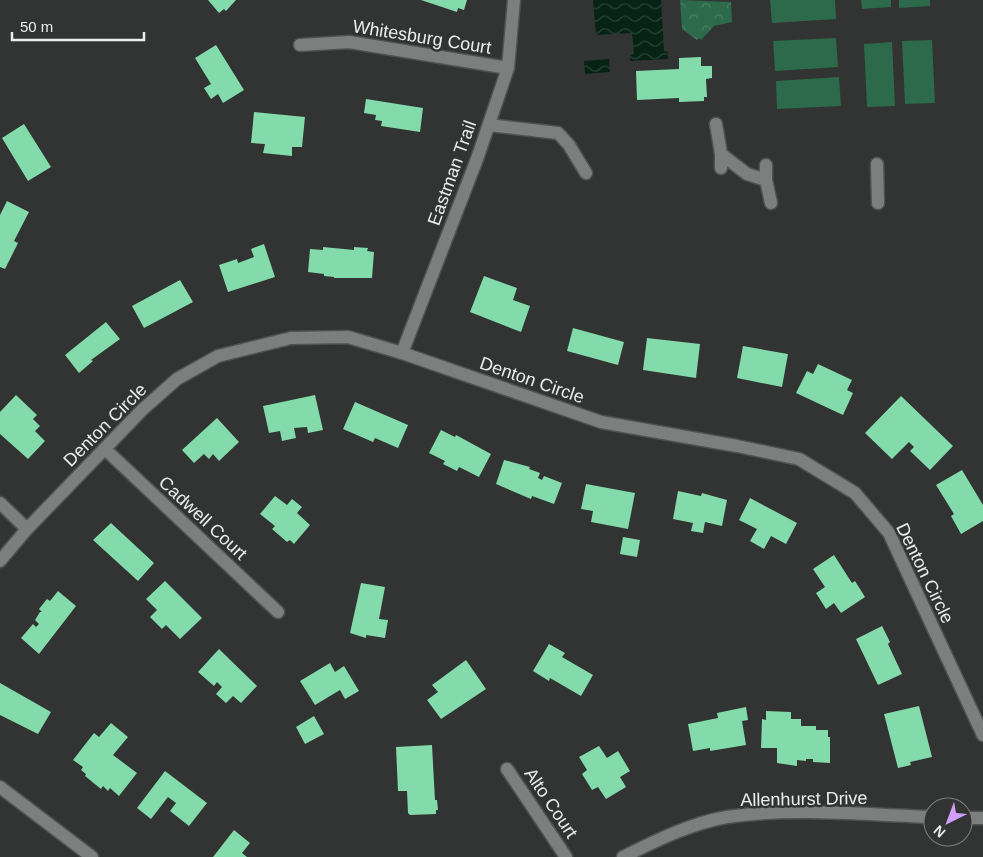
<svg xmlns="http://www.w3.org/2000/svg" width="983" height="857" font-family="Helvetica,sans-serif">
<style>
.park{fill:url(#park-crowns)}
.pitch{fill:#2c6a4b}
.water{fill:url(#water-waves)}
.building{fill:#83daab}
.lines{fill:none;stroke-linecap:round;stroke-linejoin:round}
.minor-casing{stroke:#505251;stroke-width:15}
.minor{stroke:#7c7f7d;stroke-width:12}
.labels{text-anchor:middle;stroke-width:5;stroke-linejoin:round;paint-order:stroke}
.street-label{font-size:18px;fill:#ebedec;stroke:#313432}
</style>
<defs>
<pattern id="park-crowns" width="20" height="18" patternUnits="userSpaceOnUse" patternTransform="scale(1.25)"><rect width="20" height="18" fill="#2c6a4b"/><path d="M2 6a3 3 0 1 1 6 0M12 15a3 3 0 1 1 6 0" fill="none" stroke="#4b8065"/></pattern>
<pattern id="water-waves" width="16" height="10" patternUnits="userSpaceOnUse" patternTransform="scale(1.25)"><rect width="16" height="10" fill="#072316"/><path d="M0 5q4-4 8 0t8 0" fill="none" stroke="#2b4338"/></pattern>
</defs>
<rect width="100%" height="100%" fill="#313432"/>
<path class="park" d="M 680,0 L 731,2 L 732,22 L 714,26 L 701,40 L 699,38 L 697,40 L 682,29 Z"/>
<path class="pitch" d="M 770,0 L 835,0 L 836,19 L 772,23 Z
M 861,0 L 891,0 L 891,7 L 862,9 Z
M 899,0 L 930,0 L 930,6 L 899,8 Z
M 836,38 L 838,67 L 775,71 L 773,41 Z
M 932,40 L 935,103 L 905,104 L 902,41 Z
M 892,42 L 895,106 L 867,107 L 864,44 Z
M 839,77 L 841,106 L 777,109 L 776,81 Z"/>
<path class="water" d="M 593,0 L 661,0 L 664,51 L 668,52 L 668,59 L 630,61 L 630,55 L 634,54 L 632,33 L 596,35 Z
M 609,59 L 610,72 L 585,74 L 584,61 Z"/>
<path class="building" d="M 208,0 L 236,0 L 226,11 L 224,9 L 219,13 Z
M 421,0 L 467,0 L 464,10 L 458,8 L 457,12 Z
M 216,45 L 244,90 L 223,103 L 218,94 L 211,99 L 204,88 L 211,84 L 195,58 Z
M 701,57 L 701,66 L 712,66 L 712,78 L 706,79 L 707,97 L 704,97 L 704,101 L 679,102 L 679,98 L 637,100 L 636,71 L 679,69 L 679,58 Z
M 366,99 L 423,108 L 420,132 L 381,126 L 382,121 L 375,120 L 376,115 L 364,113 Z
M 254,112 L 305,117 L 302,147 L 292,147 L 292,156 L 263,153 L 265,144 L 251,143 Z
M 24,124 L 51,167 L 28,181 L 2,138 Z
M 7,201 L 29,212 L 14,241 L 18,243 L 5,269 L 0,267 L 0,215 Z
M 264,244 L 275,277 L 228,292 L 219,265 L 237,259 L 238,263 L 254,257 L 251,249 Z
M 323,247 L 354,250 L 354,247 L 368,248 L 367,251 L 374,252 L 372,278 L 334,278 L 334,277 L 324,276 L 324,274 L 308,272 L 310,249 L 323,250 Z
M 484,276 L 517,288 L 513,300 L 530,306 L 521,332 L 470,312 Z
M 180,280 L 193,302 L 144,328 L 132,306 Z
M 106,322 L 120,339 L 91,360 L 93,361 L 79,373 L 65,355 Z
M 573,328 L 624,342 L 618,365 L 567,351 Z
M 647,338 L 700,344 L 696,378 L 643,370 Z
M 743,346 L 788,354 L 782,387 L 737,378 Z
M 818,364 L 852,380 L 847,390 L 853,393 L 843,415 L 796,393 L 807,371 L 813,374 Z
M 16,395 L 37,415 L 33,419 L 40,426 L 35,431 L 45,441 L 28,459 L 0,434 L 0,412 Z
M 315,395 L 323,430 L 308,433 L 307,427 L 294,428 L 296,438 L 282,441 L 280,431 L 269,433 L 263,406 Z
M 901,396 L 953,446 L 930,470 L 910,451 L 914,447 L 909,442 L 892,459 L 865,433 Z
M 355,402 L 408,425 L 398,448 L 375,438 L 373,442 L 343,429 Z
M 217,418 L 239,442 L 219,461 L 213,454 L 209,459 L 204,454 L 194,463 L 182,450 Z
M 441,430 L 455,437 L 456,435 L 491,454 L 479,477 L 459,467 L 457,471 L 443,464 L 445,461 L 429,453 Z
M 504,460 L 530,467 L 529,469 L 540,473 L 538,478 L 542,480 L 544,476 L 562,483 L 554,504 L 532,496 L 531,499 L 496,484 Z
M 962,470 L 983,505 L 983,521 L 961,534 L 951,516 L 954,514 L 936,485 Z
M 586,484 L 635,493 L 628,529 L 591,522 L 593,511 L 581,509 Z
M 678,491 L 701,496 L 702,493 L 727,500 L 722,526 L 705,522 L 703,533 L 691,531 L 693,523 L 673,519 Z
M 275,496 L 287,505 L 292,499 L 302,507 L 297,513 L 310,525 L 294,544 L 290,540 L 287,542 L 272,529 L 275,526 L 260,514 Z
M 750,498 L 797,523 L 786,544 L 771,536 L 764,549 L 750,541 L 757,529 L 739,520 Z
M 111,523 L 154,563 L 138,581 L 93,540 Z
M 623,537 L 640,540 L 637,557 L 620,554 Z
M 834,555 L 852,583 L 855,581 L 865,597 L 841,613 L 834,603 L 826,609 L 816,593 L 825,587 L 813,569 Z
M 165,581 L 202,618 L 180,639 L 166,625 L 162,629 L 150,617 L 157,610 L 146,599 Z
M 361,583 L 385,587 L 379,619 L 388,620 L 385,638 L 366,635 L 366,638 L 350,633 Z
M 58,591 L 76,606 L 39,654 L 21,638 L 33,624 L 36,627 L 39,624 L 35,620 L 40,612 L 42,612 L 39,609 L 47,599 L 50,601 Z
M 882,626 L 890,642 L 888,644 L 902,674 L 878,685 L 856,639 Z
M 549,644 L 565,653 L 562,657 L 593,675 L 581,696 L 550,678 L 549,681 L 533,671 Z
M 219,649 L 257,686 L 241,703 L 233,696 L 226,703 L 216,694 L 222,687 L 217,682 L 214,686 L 198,672 Z
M 466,660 L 486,689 L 441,719 L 427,700 L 438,692 L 432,685 Z
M 330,663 L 335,672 L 344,666 L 359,691 L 345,699 L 340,690 L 315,705 L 300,681 Z
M 0,683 L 51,712 L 38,734 L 0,715 Z
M 919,706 L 932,757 L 910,762 L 911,765 L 898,768 L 884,714 Z
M 746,707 L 748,720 L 742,721 L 746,745 L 710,751 L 710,748 L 693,751 L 688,724 L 718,718 L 717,713 Z
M 766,711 L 791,712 L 791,719 L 801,719 L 801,726 L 816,726 L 816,730 L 828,730 L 828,737 L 830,737 L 830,763 L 813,762 L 813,759 L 806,759 L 806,761 L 797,760 L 797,766 L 777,763 L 777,748 L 761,748 L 762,719 L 766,720 Z
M 314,716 L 324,734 L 305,744 L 296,727 Z
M 111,723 L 128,737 L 113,755 L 137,773 L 119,796 L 110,788 L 108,791 L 103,786 L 101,789 L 85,776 L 86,774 L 81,770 L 83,767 L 73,760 L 94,733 L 99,737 Z
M 432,745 L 435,800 L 437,800 L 438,810 L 436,810 L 436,814 L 410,815 L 408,813 L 407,791 L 398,791 L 396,747 Z
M 599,746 L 607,758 L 618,751 L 630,771 L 620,777 L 626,787 L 606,799 L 598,787 L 592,790 L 582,774 L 587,770 L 579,757 Z
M 165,771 L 207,803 L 189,826 L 170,811 L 176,803 L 168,797 L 151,819 L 137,808 Z
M 234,830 L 250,843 L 242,853 L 247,857 L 213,857 Z"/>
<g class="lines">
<g class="minor-casing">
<path id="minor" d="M 300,45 L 349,42 L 508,68
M 716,124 L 721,154 L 721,168
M 489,125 L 558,133 L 569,145 L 586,173
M 721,154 L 747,174 L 766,180
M 877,164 L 878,203
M 766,165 L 766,180 L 771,203
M 402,353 L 477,159 L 508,68 L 514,0
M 105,449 L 278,612
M 0,503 L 27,529
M 0,561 L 27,529 L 142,410 L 177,379 L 218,356 L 291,338 L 348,337 L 402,353 L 601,422 L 737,446 L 799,459 L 855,493 L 889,533 L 983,735
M 507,769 L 566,857
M 0,787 L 92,857
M 963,818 L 983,818
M 623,857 C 655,841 691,823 727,817 C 794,807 865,815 933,817"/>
</g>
<use href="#minor" class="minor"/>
</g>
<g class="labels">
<g class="street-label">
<text transform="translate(422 37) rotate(9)" y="6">Whitesburg Court</text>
<text transform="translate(452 173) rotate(-70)" y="6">Eastman Trail</text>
<text transform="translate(532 380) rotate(19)" y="6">Denton Circle</text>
<text transform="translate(105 425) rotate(-45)" y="6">Denton Circle</text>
<text transform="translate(203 518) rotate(43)" y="6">Cadwell Court</text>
<text transform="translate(925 573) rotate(64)" y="6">Denton Circle</text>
<text transform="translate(804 799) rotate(-1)" y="6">Allenhurst Drive</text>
<text transform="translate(551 803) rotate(56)" y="6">Alto Court</text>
</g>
</g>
<g transform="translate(948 822) rotate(222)"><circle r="24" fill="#313432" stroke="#7b7e7c"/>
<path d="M0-4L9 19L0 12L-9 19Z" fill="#d29dfd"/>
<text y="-8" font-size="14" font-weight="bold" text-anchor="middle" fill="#ebedec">N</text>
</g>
<path d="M12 32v8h132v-8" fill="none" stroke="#ebedec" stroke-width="2.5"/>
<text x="20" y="32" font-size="15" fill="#ebedec" stroke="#313432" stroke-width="4" paint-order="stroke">50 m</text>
</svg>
